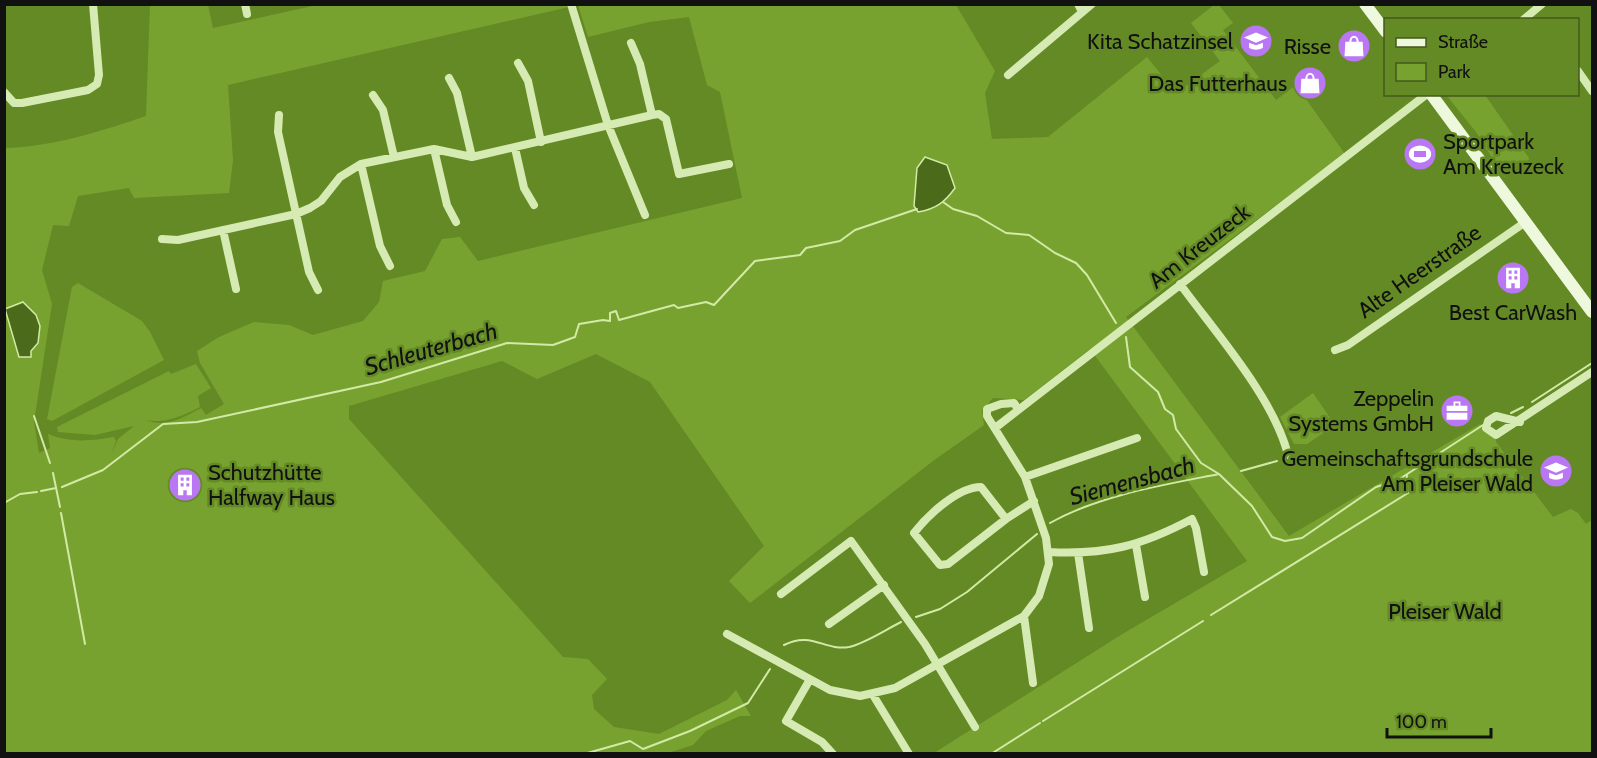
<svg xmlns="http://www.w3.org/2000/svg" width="1597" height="758" font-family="Cabin,sans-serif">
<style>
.green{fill:#78a230;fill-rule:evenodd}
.water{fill:#4b6a1a;stroke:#d3eaa7;stroke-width:1.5}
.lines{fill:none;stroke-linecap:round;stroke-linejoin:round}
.stream{stroke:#d3eaa7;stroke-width:2}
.street{stroke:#d6eab3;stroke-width:8}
.secondary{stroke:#eef8dd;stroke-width:12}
.labels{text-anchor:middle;stroke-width:5;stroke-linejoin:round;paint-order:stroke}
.poi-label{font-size:22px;fill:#111;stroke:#648a25;text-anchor:end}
.street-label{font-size:22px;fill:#111;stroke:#648a25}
.park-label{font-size:22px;fill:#111;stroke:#648a25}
.water-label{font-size:24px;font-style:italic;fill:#111;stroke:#648a25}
</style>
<rect width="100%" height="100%" fill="#648a25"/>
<path class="green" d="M 150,5 L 208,5 L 213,28 L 317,5 L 578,5 L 228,85 L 233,160 L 229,193 L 134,198 L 129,188 L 78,196 L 69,226 L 53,225 L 42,270 L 52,304 L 34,422 L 39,453 L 50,448 L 48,434 C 69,443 91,441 114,437 L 116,441 L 111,455 L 118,439 L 134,426 L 95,435 L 58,432 L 57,427 L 169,371 L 171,374 L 196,364 L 211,388 L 198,396 L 200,407 C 183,416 164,424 146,420 C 165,428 183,418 201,408 L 206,415 L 224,404 L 200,363 L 197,351 L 219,337 L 254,322 L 289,325 L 313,335 L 363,321 L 379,302 L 383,281 L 425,271 L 442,239 L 460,237 L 478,261 L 742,198 L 720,92 L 707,85 L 689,17 L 649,22 L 588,37 L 578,5 L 956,5 L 995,71 L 985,93 L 992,139 L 1048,137 L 1147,57 L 1176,93 L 1220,61 L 1191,23 L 1214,5 L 1219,5 L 1233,23 L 1223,30 L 1276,100 L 1296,85 L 1345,154 L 1126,317 L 1289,536 L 1480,424 L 1496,435 L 1496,442 L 1553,517 L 1571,509 L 1578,513 L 1586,524 L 1592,520 L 1592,753 L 934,753 L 1124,633 L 1247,561 L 1090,349 L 1024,400 L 993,398 L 982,411 L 984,425 L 933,461 L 750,603 L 729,581 L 764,546 L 650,382 L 596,354 L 537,379 L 502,361 L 349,406 L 349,419 L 563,657 L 588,659 L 607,679 L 592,695 L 594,709 L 614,727 L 659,734 L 727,700 L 736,690 L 751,716 L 740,716 L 706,731 L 693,745 L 665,754 L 5,753 L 4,148 C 52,147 102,131 146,116 ZM 917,168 L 945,202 L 917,183 Z
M 1447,96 L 1485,95 L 1529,158 L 1528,161 L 1504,177 L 1476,132 Z
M 78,283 L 142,321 L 150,332 L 164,360 L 52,421 L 47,419 L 72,287 Z
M 1313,393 L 1335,425 L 1307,444 L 1294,444 L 1280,417 Z"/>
<path class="water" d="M 925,157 L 947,165 L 955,188 C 945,202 936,209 918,212 L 914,206 L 917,168 Z
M 23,302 L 36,315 L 40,326 L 38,343 L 31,351 L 31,357 L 19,357 L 5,309 Z"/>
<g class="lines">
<path class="stream" d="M 943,202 L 953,209 L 977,216 L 1006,233 L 1029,235 L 1055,253 L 1076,263 L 1087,275 L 1116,323
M 1126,337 L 1130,367 L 1158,392 L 1165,409 L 1173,415 L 1176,429 L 1201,463 L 1219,474
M 1532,402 L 1592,363
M 1511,413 L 1523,407
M 34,416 L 50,463
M 1241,471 L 1277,461
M 53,473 L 60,507
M 62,487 L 103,470 L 163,424 L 197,422 L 381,382 L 507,343 L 553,345 L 575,337 L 579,324 L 603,320 L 610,321 L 610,313 L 616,311 L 619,320 L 674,305 L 678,308 L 706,302 L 714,305 L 755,261 L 800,255 L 806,248 L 840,241 L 855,230 L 917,209
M 1406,487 L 1407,475
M 41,491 L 56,488
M 4,503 L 20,494 L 37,492
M 61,513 L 85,644
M 1050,523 C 1100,495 1163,485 1219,474 L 1252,506 L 1272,537 L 1285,541 L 1302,538 L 1376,487 L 1398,480 L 1483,425
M 1211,615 L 1408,493
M 916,617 L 940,609 L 967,592 L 1037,534
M 784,645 C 812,631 824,651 849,647 C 866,643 885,630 901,622
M 1043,721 L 1203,621
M 584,754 L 630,741 L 643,749 L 690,731 L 748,703 L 770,669
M 991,754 L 1040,723"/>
<path class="street" d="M 245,4 L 247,14
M 571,4 L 608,125 L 645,215
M 1078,4 L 1082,12
M 1523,20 L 1542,4
M 631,43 L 640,64 L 652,115
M 518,63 L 528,81 L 541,142
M 1578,71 L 1592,91
M 1008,75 L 1092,4
M 449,78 L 457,93 L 472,157
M 4,92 L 14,103 L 22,103 L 88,90 L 97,84 L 99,75 L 93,4
M 373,95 L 383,110 L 394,157
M 279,115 L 278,132 L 309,272 L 318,290
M 515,148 L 524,188 L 534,205
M 434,149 L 447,205 L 456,222
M 361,164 L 380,246 L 390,266
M 223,230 L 236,289
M 162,239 L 178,240 L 296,214 L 310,208 L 321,201 L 340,177 L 361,164 L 434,149 L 472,157 L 652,115 L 659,114 L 666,119 L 679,174 L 729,164
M 1180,284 C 1215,332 1274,398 1288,455
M 1335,350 L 1348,345 L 1524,223
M 1520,422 L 1496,416 L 1488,421 L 1486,428 L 1496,435 L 1592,372
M 995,428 L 1427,94
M 1025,477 L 1137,438
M 1006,519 L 981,487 C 958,487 928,515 914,533 L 940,565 L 948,564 L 1006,519 L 1034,501
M 1136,545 L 1145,597
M 1049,552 C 1106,555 1141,546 1192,519 L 1196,528 L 1204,572
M 1078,553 L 1089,628
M 781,594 L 851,541 L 925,644 L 975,727
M 1024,616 L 1033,683
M 829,624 L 884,585
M 727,634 L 830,690 L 860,696 L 895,688 L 1024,616 L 1039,596 L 1049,564 L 1046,538 L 1025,477 L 987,416 L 987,409 L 1001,404 L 1014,403 L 1018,409
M 809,681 L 786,721 L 822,742 L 833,754
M 873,695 L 909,754"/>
<path class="secondary" d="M 1365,4 L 1386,32
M 1431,94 L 1592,312"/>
</g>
<defs>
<g id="school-disc" transform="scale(1.725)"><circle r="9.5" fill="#b977f3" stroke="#648a25"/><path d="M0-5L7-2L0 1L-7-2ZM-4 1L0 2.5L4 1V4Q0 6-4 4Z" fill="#fff"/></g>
<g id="shop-disc" transform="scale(1.725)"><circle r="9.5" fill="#b977f3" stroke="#648a25"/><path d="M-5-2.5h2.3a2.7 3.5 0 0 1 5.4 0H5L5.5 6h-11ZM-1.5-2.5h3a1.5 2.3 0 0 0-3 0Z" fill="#fff"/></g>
<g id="stadium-disc" transform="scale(1.725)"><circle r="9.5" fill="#b977f3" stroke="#648a25"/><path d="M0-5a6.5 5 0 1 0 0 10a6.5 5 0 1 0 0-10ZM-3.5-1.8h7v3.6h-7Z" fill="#fff"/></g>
<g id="building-disc" transform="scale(1.725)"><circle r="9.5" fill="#b977f3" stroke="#648a25"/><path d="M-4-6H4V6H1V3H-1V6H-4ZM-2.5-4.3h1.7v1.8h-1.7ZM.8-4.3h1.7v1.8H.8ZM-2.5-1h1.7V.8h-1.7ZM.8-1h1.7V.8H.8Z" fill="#fff"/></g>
<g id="office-disc" transform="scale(1.725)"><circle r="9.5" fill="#b977f3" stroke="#648a25"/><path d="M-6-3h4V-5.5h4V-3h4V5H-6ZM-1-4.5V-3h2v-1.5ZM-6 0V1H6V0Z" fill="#fff"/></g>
</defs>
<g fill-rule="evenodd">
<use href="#school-disc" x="1256" y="41"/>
<use href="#shop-disc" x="1354" y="46"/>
<use href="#shop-disc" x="1310" y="83"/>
<use href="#stadium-disc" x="1420" y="154"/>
<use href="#building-disc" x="1513" y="278"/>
<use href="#office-disc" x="1457" y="411"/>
<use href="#school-disc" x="1556" y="471"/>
<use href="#building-disc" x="185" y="485"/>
</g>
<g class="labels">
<g class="poi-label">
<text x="1233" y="49">Kita Schatzinsel</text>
<text x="1331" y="54">Risse</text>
<text x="1287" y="91">Das Futterhaus</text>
<text x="1443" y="149" text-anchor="start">Sportpark<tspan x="1443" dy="25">Am Kreuzeck</tspan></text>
<text x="1513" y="320" text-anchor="middle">Best CarWash</text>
<text x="1434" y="406">Zeppelin<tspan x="1434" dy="25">Systems GmbH</tspan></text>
<text x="1533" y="466">Gemeinschaftsgrundschule<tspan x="1533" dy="25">Am Pleiser Wald</tspan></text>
<text x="208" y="480" text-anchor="start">Schutzhütte<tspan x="208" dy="25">Halfway Haus</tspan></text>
</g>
<g class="street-label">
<text transform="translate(1199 246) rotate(-38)" y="8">Am Kreuzeck</text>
<text transform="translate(1419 271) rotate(-35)" y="8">Alte Heerstraße</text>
</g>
<g class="park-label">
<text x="1445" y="619">Pleiser Wald</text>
</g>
<g class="water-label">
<text transform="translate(431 349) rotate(-16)" y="8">Schleuterbach</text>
<text transform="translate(1132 481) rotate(-15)" y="8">Siemensbach</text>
</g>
</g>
<rect width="1597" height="758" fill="none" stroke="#111111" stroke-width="12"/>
<rect x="1384" y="18" width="195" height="78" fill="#648a25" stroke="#435a1d" stroke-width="1.5"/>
<rect x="1396" y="38" width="30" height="9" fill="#eef8dd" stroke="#435a1d" stroke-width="1.5"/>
<text x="1438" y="48" font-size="18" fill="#111111">Straße</text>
<rect x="1396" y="63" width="30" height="18" fill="#78a230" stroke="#435a1d" stroke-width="1.5"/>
<text x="1438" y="78" font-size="18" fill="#111111">Park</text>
<path d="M1387 728v9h104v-9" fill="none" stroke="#111111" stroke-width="3"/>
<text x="1396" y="728" font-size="18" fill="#111111" stroke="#648a25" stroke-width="4.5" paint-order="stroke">100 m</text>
</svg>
